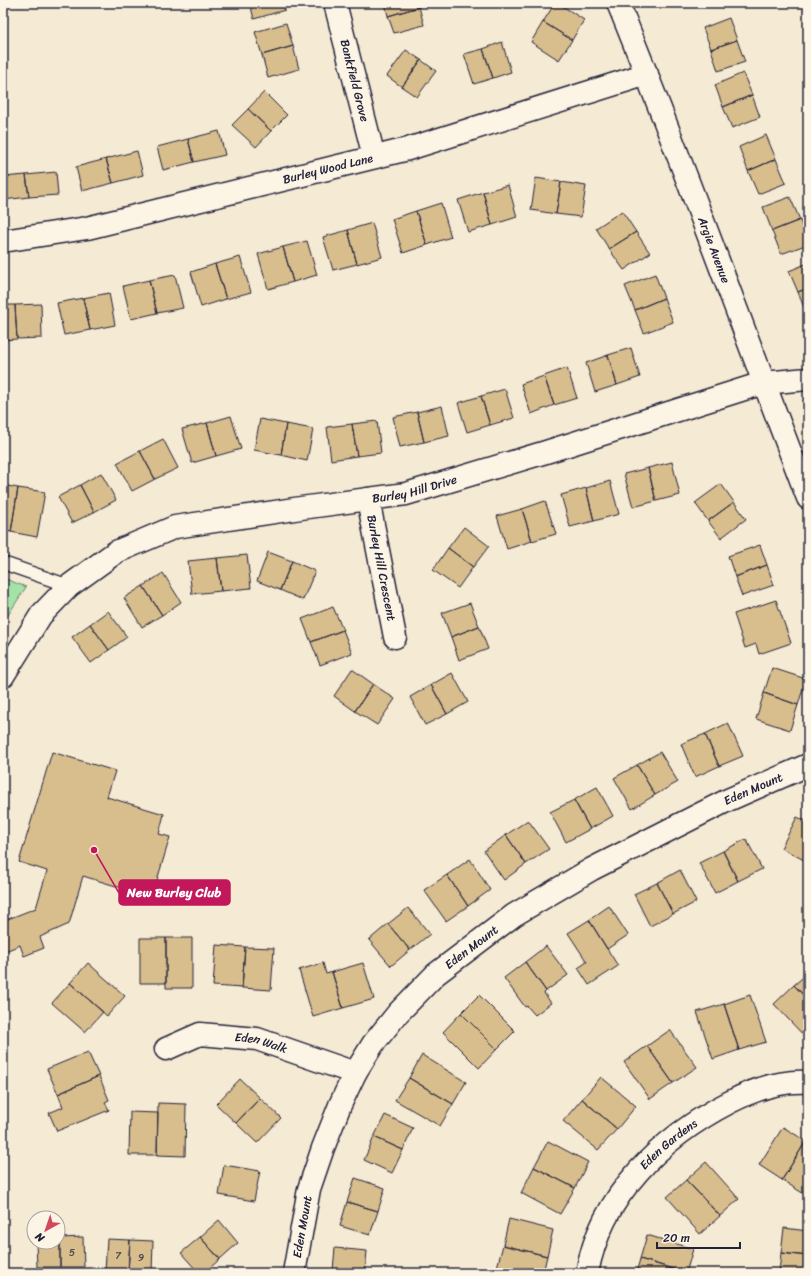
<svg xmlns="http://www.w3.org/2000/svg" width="811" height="1276" font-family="Sriracha,sans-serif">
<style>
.green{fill:#a5e2a8;stroke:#648272}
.building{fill:#d8bd8d;stroke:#22223b}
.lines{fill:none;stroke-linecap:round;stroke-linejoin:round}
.lane-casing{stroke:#22223b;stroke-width:15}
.street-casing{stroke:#22223b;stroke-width:25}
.lane{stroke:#fcf5e5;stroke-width:12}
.street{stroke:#fcf5e5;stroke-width:22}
.labels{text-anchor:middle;stroke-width:3;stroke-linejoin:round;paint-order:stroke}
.number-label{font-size:10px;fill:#504950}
.street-label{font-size:12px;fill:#22223b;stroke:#fcf5e5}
.leader{fill:none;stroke:#c2185b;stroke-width:1.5}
.callout-dot{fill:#c2185b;stroke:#fcf5e5;stroke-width:1.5}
.callout{fill:#c2185b;stroke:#c2185b;stroke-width:1.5}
.callout-label{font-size:13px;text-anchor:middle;font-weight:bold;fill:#fff}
</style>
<rect width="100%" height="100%" fill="#f5ead3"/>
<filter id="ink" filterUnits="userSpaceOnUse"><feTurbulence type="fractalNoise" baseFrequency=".025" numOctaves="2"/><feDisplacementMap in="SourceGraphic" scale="8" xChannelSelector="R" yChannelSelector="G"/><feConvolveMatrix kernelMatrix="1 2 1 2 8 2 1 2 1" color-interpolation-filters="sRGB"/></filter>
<g filter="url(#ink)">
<path class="green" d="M 3,578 L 26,587 L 3,623 Z"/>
<path class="building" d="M 250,3 L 283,3 L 285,10 L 254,19 Z
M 385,3 L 418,3 L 419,7 L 388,16 Z
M 555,3 L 558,3 L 584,20 L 572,40 L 543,22 Z
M 419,7 L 424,25 L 394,33 L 388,16 Z
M 729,18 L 737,40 L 711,49 L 703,28 Z
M 543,22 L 572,40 L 559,60 L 531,42 Z
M 286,23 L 293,46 L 262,55 L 255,32 Z
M 737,40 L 745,62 L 718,71 L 711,49 Z
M 502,42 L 511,72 L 493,78 L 483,49 Z
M 293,46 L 299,69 L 268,78 L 262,55 Z
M 483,49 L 493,78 L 474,84 L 464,54 Z
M 406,50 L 421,60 L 402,87 L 387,76 Z
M 421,60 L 436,71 L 417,97 L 402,87 Z
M 743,73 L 752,95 L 723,107 L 715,85 Z
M 264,92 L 287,115 L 271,131 L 248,109 Z
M 752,95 L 760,117 L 732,128 L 723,107 Z
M 248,109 L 271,131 L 256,147 L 232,125 Z
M 219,131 L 225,155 L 194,162 L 188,139 Z
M 766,135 L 776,159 L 748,171 L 739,147 Z
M 188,139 L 194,162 L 163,170 L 157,147 Z
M 137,151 L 143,175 L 113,183 L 106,159 Z
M 106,159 L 113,183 L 82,191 L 76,167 Z
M 776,159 L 786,183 L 758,194 L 748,171 Z
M 56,172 L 58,195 L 29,197 L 26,175 Z
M 26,175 L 29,197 L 3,200 L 3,177 Z
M 536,178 L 561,182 L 556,214 L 531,210 Z
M 561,182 L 586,186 L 581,217 L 556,214 Z
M 508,185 L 517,217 L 492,225 L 483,192 Z
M 483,192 L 492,225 L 468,232 L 458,200 Z
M 790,197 L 800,220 L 772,231 L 763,207 Z
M 441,203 L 451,237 L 427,245 L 416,211 Z
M 416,211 L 427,245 L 403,253 L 392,219 Z
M 622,211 L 636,232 L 609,249 L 596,228 Z
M 800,220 L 808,244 L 781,254 L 772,231 Z
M 372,223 L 382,257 L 357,264 L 348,230 Z
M 348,230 L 357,264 L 333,270 L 323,237 Z
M 636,232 L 650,253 L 624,270 L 609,249 Z
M 307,241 L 317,275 L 293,282 L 283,247 Z
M 283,247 L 293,282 L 268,289 L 258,254 Z
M 240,257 L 251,292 L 226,299 L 215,264 Z
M 808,263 L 808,288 L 798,292 L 789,271 Z
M 215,264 L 226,299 L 201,307 L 191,272 Z
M 655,274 L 664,298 L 635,310 L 625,286 Z
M 175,275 L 183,308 L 157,313 L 149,280 Z
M 149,280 L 157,313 L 131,319 L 123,286 Z
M 808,288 L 808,313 L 806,313 L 798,292 Z
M 109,293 L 115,325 L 90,330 L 83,298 Z
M 83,298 L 90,330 L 64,335 L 57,303 Z
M 664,298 L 673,322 L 644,333 L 635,310 Z
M 41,304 L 42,338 L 17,339 L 15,305 Z
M 3,305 L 15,305 L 17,339 L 3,340 Z
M 631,348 L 640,377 L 617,385 L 608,355 Z
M 608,355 L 617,385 L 595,392 L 586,363 Z
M 567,368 L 577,398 L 554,405 L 544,376 Z
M 544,376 L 554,405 L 531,414 L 521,384 Z
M 505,389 L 514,418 L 490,425 L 481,396 Z
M 481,396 L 490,425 L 467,432 L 458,403 Z
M 442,406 L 449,436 L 424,442 L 417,412 Z
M 417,412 L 424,442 L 400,447 L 393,417 Z
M 231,416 L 241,449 L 216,456 L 207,423 Z
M 260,419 L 286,424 L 281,455 L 254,450 Z
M 377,421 L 381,453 L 357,456 L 352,424 Z
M 207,423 L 216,456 L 192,463 L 182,429 Z
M 286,424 L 313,429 L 307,461 L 281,455 Z
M 352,424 L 357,456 L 331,460 L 327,427 Z
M 163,439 L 178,468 L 155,479 L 140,451 Z
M 140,451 L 155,479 L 132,491 L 117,463 Z
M 672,462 L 680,495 L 656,501 L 648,468 Z
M 648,468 L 656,501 L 633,507 L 624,474 Z
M 101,473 L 116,500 L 94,512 L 80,485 Z
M 610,481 L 619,514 L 594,521 L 586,488 Z
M 721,484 L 734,502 L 708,521 L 695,503 Z
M 3,485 L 18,488 L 11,532 L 3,530 Z
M 80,485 L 94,512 L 72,523 L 58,497 Z
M 18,488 L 45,492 L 37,537 L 11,532 Z
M 586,488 L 594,521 L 570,527 L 561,495 Z
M 545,501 L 556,534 L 532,541 L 522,509 Z
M 734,502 L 746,519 L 721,538 L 708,521 Z
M 522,509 L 532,541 L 507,549 L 497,516 Z
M 464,527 L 489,546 L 473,567 L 448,548 Z
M 760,545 L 767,565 L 735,577 L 728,556 Z
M 448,548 L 473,567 L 458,588 L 433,570 Z
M 268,552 L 292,561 L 280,590 L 257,581 Z
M 247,555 L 251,588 L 221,591 L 217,558 Z
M 217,558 L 221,591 L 192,594 L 188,561 Z
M 292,561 L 315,571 L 303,600 L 280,590 Z
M 767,565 L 774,585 L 742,596 L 735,577 Z
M 163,573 L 181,602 L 162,615 L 143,586 Z
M 143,586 L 162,615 L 142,627 L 124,598 Z
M 776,600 L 791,643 L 759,654 L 756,644 L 745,648 L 734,614 Z
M 470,603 L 479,626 L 451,637 L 442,613 Z
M 333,607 L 343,630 L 311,642 L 302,619 Z
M 108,611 L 127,637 L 109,650 L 90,624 Z
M 90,624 L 109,650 L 91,663 L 72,637 Z
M 479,626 L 488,649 L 459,660 L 451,637 Z
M 343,630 L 352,653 L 320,665 L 311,642 Z
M 772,668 L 806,679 L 798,705 L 764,693 Z
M 352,669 L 373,684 L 355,711 L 334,696 Z
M 452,673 L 468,702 L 447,714 L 431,685 Z
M 373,684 L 395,699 L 377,725 L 355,711 Z
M 431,685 L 447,714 L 425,725 L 410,697 Z
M 764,693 L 798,705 L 790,730 L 756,719 Z
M 728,723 L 743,756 L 719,766 L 705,734 Z
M 705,734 L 719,766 L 695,777 L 681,744 Z
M 52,752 L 115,771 L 107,797 L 164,814 L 159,834 L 170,837 L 152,897 L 83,876 L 69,924 L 40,937 L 44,948 L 24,956 L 20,945 L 3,952 L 3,921 L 36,908 L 47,871 L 19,862 Z
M 660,752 L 678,782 L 655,795 L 637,765 Z
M 637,765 L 655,795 L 632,809 L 614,778 Z
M 597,787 L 613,816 L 590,829 L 574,800 Z
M 574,800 L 590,829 L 566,842 L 550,812 Z
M 797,817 L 808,822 L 808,853 L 804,860 L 781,848 Z
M 528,820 L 549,849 L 526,864 L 506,835 Z
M 506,835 L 526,864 L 504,880 L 484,851 Z
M 746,839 L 762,869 L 738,881 L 723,851 Z
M 723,851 L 738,881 L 715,893 L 699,863 Z
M 808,853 L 808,862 L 804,860 Z
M 470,859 L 490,890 L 468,906 L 447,875 Z
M 680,870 L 696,902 L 673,914 L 657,883 Z
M 447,875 L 468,906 L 446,921 L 424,890 Z
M 657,883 L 673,914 L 650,926 L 634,894 Z
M 609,906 L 628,935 L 607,949 L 589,920 Z
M 408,908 L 430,934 L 410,950 L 388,924 Z
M 589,920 L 618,966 L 589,985 L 578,968 L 587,962 L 568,933 Z
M 388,924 L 410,950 L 391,966 L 369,940 Z
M 140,938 L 166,938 L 166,983 L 140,983 Z
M 166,938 L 192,938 L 192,988 L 166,988 Z
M 216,945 L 245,947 L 242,988 L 213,986 Z
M 546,946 L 568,975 L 546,991 L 525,962 Z
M 245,947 L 274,948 L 271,990 L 242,988 Z
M 525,962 L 546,991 L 544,993 L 551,1003 L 535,1015 L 527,1006 L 525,1007 L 504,978 Z
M 88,963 L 125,996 L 107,1016 L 70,983 Z
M 323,963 L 326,974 L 332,972 L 343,1008 L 313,1017 L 299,970 Z
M 363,963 L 374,999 L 343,1008 L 332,972 Z
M 808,973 L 808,1000 L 794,985 Z
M 70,983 L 103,1012 L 85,1032 L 52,1003 Z
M 794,985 L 808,1000 L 808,1038 L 807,1039 L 774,1004 Z
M 479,995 L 515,1031 L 497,1049 L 461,1013 Z
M 750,995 L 766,1042 L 739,1050 L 724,1004 Z
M 724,1004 L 739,1050 L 713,1059 L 697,1012 Z
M 461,1013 L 497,1049 L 479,1068 L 443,1032 Z
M 670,1030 L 697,1067 L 673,1083 L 647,1046 Z
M 647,1046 L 673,1083 L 650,1099 L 624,1062 Z
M 88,1052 L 99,1076 L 58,1094 L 47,1069 Z
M 422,1055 L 466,1082 L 453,1104 L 409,1078 Z
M 99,1076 L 109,1100 L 105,1102 L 109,1110 L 57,1131 L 49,1113 L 63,1107 L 58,1094 Z
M 601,1077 L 636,1106 L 617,1129 L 582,1099 Z
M 409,1078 L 453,1104 L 440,1126 L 395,1100 Z
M 240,1079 L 260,1098 L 236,1123 L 216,1104 Z
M 260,1098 L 281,1118 L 257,1143 L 236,1123 Z
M 582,1099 L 617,1129 L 598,1150 L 563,1121 Z
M 158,1103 L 186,1104 L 185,1156 L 157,1155 Z
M 130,1112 L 158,1113 L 157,1155 L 129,1155 Z
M 385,1115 L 413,1128 L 403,1150 L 374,1137 Z
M 783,1127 L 806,1141 L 782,1180 L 759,1165 Z
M 374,1137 L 403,1150 L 392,1173 L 364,1160 Z
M 548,1141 L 588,1162 L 575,1188 L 534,1167 Z
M 806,1141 L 808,1143 L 808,1188 L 804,1194 L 782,1180 Z
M 706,1162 L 739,1199 L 720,1216 L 686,1180 Z
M 224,1165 L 260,1171 L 254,1201 L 219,1195 Z
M 534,1167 L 575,1188 L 560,1214 L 521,1193 Z
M 355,1178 L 385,1188 L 378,1211 L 347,1202 Z
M 686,1180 L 720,1216 L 700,1234 L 667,1197 Z
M 347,1202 L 378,1211 L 370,1235 L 340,1226 Z
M 509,1219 L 553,1230 L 547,1256 L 503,1245 Z
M 219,1220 L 238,1243 L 220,1259 L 200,1237 Z
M 784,1228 L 808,1231 L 808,1256 L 781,1253 Z
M 647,1235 L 693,1249 L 686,1273 L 640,1259 Z
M 83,1237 L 84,1267 L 60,1267 L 60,1238 Z
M 200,1237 L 220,1259 L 204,1273 L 199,1273 L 181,1253 Z
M 58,1238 L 60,1238 L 60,1267 L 37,1267 L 36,1242 L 58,1242 Z
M 107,1239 L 130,1240 L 128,1272 L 105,1271 Z
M 130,1240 L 153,1241 L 152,1273 L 128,1272 Z
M 503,1245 L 547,1256 L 543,1273 L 504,1273 L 496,1271 Z
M 335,1248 L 367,1251 L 365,1273 L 333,1270 Z
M 781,1253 L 808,1256 L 808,1273 L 779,1273 Z
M 640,1259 L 686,1273 L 636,1273 Z
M 333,1270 L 363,1273 L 333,1273 Z"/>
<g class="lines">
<g class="lane-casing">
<path id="lane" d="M 3,563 L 69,586"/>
</g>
<g class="street-casing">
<g id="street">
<path id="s1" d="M 335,3 L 374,157"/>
<path id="s2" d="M 618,3 C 685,167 744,333 808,498"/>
<path id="s3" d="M 3,241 L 87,228 L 408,149 L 647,74"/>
<path id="s4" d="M 368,499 L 395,637"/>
<path id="s5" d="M 3,676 L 41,615 L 69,586 L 116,552 L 175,527 L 301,508 L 406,494 L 546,452 L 763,383 L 808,379"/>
<path id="s6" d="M 166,1049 L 200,1034 L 257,1039 L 355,1073"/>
<path id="s7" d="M 294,1273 L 309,1189 L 323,1148 L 340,1105 L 355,1073 L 373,1044 L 398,1013 L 436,974 L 514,915 L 592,869 L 728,800 L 808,765"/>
<path id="s8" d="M 587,1273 C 601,1195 662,1137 730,1102 C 753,1090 781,1080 808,1082"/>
</g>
</g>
<use href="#lane" class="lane"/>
<use href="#street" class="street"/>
</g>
</g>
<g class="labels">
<g class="number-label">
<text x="72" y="1256">5</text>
<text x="118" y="1259">7</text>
<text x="141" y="1261">9</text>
</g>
<g class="street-label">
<text dy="4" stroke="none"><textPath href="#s1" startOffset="80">Bankfield Grove</textPath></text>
<text dy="4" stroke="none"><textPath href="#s3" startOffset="333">Burley Wood Lane</textPath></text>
<text dy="4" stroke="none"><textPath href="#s2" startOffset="265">Argie Avenue</textPath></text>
<text dy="4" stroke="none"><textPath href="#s5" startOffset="477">Burley Hill Drive</textPath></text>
<text dy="4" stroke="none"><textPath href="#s4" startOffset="70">Burley Hill Crescent</textPath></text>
<text dy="4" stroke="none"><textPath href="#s7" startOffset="707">Eden Mount</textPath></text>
<text dy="4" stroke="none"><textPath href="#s7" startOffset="383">Eden Mount</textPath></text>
<text dy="4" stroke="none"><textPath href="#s6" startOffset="99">Eden Walk</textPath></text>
<text dy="4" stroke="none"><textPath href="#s8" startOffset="156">Eden Gardens</textPath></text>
<text dy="4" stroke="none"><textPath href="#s7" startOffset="47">Eden Mount</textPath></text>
</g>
</g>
<path class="leader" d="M94 850L119 893"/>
<circle class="callout-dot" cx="94" cy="850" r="4"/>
<rect class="callout" x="119" y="880" width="111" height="25" rx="4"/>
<g class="callout-label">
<text x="174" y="897">New Burley Club</text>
</g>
<rect width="811" height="1276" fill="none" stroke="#fcf5e5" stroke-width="16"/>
<rect x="8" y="8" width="795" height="1260" fill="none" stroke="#22223b" stroke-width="1.5" filter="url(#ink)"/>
<g transform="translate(46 1230) rotate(220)"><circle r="19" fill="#fcf5e5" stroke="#a5a1a1"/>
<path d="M0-3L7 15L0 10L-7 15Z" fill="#d1495b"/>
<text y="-6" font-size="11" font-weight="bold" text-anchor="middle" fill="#22223b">N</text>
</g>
<path d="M657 1242v6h83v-6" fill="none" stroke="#22223b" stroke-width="2"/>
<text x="663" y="1242" font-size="12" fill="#22223b" stroke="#fcf5e5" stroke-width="3" paint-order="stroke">20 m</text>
</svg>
